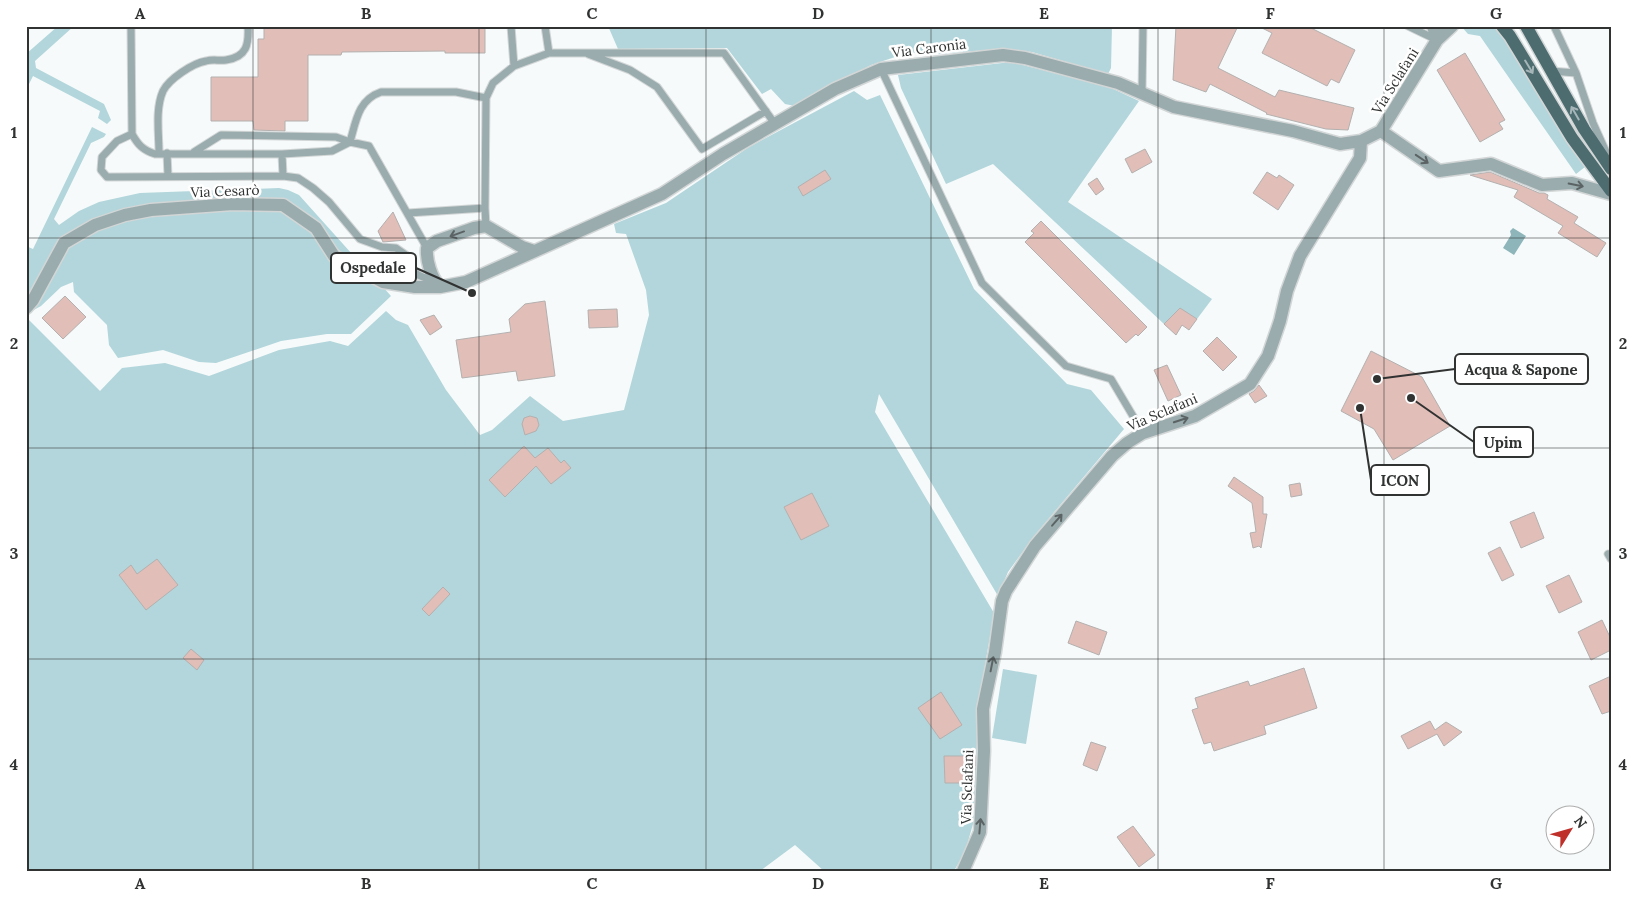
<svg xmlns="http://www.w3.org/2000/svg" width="1637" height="897" font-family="Lora,serif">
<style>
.green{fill:#b2d6db}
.water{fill:#8db5ba}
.building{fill:#e2beb8;stroke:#b3b0af}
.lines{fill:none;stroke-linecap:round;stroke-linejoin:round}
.lane-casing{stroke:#d3d6d6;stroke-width:9}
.street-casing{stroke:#d3d6d6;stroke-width:15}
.primary-casing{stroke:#d3d6d6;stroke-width:15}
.lane{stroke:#9aacae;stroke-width:7}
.street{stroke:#9aacae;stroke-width:12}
.primary{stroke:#4c6c70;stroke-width:12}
.oneway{stroke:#a6b6b8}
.oneway2{stroke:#5b6364}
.grid{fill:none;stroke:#313232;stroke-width:1;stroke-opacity:0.55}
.labels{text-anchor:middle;stroke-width:5;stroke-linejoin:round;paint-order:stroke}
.street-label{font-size:14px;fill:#313232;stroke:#fff}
.leader{fill:none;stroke:#313232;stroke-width:2}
.callout-dot{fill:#313232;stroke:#fff;stroke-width:2}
.callout{fill:#fff;stroke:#313232;stroke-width:2}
.callout-label{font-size:15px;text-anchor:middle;font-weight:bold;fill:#313232}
.neatline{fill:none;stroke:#313232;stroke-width:2}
.grid-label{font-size:16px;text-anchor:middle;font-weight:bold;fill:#313232}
</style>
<rect width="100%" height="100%" fill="#f6fafa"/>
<path class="green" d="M 58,26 L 74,26 L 35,61 L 36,68 L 104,104 L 111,120 L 107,124 L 98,118 L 100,111 L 33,76 L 26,90 L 26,54 Z
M 608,26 L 1112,26 L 1111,68 L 1108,74 L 1032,52 L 1000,49 L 924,55 L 910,52 L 871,65 L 795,106 L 785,104 L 771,89 L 762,94 L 727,48 L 618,49 Z
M 1461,26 L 1494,26 L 1497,28 L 1585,167 L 1576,174 L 1480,36 L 1468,34 Z
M 1011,62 L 1109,87 L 1139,101 L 1068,202 L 1212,299 L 1197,319 L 1180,309 L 1164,324 L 993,164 L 946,184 L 901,88 L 898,75 Z
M 854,91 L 867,100 L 880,95 L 974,289 L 1067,384 L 1091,390 L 1124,429 L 1035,535 L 1008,572 L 998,596 L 879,394 L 875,412 L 994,613 L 978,706 L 976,783 L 973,824 L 965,852 L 954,871 L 824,871 L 795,845 L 760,871 L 27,871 L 26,317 L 100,391 L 122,368 L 165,363 L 209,376 L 279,350 L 330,341 L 348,346 L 386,311 L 396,320 L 408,325 L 446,390 L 480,435 L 492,430 L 530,396 L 563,421 L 624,410 L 649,315 L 646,290 L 626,234 L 616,233 L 614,224 L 666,203 L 749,147 Z
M 92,127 L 106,134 L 104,137 L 91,143 L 54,219 L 59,225 L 79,211 L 99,202 L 140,193 L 279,188 L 288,190 L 299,195 L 352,254 L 382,268 L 373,271 L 349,259 L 285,202 L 159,206 L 74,232 L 26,302 L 26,246 L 33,249 Z
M 234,210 L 280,211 L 312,231 L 383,287 L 391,296 L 351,334 L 327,334 L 281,341 L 216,363 L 199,362 L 163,350 L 118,358 L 109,345 L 107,325 L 74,292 L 73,282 L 61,287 L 41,306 L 32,311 L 70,246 L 99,229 L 127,220 L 156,215 Z
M 1003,669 L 1037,675 L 1026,744 L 992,738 Z"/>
<path class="water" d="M 1513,228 L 1526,236 L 1514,255 L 1503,248 L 1511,235 L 1510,231 Z"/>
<path class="building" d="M 264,26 L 485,26 L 485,53 L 445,53 L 445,51 L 342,52 L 341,55 L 308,55 L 308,121 L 285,121 L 285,131 L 254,130 L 253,121 L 211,121 L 211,77 L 258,77 L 258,39 L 264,39 Z
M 1176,26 L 1238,26 L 1218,68 L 1275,97 L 1279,90 L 1354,108 L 1348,130 L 1326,129 L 1266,114 L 1267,113 L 1210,84 L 1206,92 L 1173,80 Z
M 1258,26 L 1307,26 L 1355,50 L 1339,83 L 1331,79 L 1327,86 L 1262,53 L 1272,33 Z
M 1465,53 L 1505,120 L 1499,123 L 1503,129 L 1480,142 L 1437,70 Z
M 1145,149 L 1152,162 L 1132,173 L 1125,159 Z
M 825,170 L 831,179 L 803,196 L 798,187 Z
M 1267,172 L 1277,178 L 1279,175 L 1294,185 L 1278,210 L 1253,193 Z
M 1490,172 L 1539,193 L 1544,193 L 1548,195 L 1547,199 L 1578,217 L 1574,223 L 1606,243 L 1597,257 L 1558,233 L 1563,226 L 1514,197 L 1518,190 L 1470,175 Z
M 1097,178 L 1104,189 L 1096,195 L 1088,184 Z
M 393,212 L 406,240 L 383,242 L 378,231 Z
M 1041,221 L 1147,327 L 1138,336 L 1136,334 L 1126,343 L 1025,242 L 1034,233 L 1031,231 Z
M 65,296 L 86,317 L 63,339 L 42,318 Z
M 545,301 L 555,376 L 518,381 L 516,371 L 462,378 L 456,340 L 511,332 L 509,319 L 525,304 Z
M 1180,308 L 1197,319 L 1189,330 L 1182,325 L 1176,335 L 1164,324 Z
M 617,309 L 618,327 L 589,328 L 588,310 Z
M 434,315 L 442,327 L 430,335 L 420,320 Z
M 1217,337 L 1237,357 L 1223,371 L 1203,351 Z
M 1371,351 L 1422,377 L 1450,426 L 1393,460 L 1374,429 L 1341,411 Z
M 1167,365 L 1181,395 L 1168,401 L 1154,370 Z
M 1259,385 L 1267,396 L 1255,403 L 1249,394 L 1254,391 Z
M 530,416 L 537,418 L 539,425 L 536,431 L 525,435 L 522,424 L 524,418 Z
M 524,446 L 535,458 L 548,448 L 561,463 L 564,460 L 571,468 L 551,484 L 536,466 L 505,497 L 489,480 Z
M 1234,477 L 1263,497 L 1263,514 L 1267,514 L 1261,548 L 1259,546 L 1253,548 L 1250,533 L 1256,532 L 1252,503 L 1228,486 Z
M 1300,483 L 1302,495 L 1291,497 L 1289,485 Z
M 812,493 L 829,526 L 801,540 L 784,507 Z
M 1534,512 L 1544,538 L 1521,548 L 1510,522 Z
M 1500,547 L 1514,575 L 1502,581 L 1488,553 Z
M 157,559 L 178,585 L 146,610 L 119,575 L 131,565 L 137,574 Z
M 1569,575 L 1582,602 L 1559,613 L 1546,586 Z
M 443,587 L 450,594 L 429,616 L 422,609 Z
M 1602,620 L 1611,639 L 1611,650 L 1591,660 L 1578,632 Z
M 1076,621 L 1107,632 L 1099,655 L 1068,643 Z
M 191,649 L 204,660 L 197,670 L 183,658 Z
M 1304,668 L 1317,708 L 1264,726 L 1266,734 L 1214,751 L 1211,742 L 1204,744 L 1192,710 L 1198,708 L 1195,698 L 1248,681 L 1250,686 Z
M 1611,676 L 1611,711 L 1602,714 L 1589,686 Z
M 941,692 L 962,725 L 940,739 L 918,708 Z
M 1430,721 L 1435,730 L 1446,722 L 1462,732 L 1444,746 L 1437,734 L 1408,749 L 1401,736 Z
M 1091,742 L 1106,747 L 1097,771 L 1083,765 Z
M 944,756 L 976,756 L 974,783 L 945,783 Z
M 1133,826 L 1155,855 L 1139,867 L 1117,837 Z"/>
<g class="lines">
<g class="lane-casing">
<path id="lane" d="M 131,26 L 132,134 C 138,145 143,150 155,154 L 282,154 L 332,151 L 350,142 L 369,146 L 427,248
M 511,26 L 514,66
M 545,26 L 549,53
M 1408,26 L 1437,40
M 1554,26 L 1576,73
M 588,54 L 630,70 L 657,87 L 702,149 L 766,111
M 881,69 L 982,283 L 1066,366 L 1111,379 L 1143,433
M 1551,71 L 1576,73 L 1593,123 L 1607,154
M 1142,93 L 1143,26
M 132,134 L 117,141 L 102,157 L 101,170 L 107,177 L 283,176 L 298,178 L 313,188 L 329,202 L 360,239 L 382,247 L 396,248 L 406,255 C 412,274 415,275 434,281
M 194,152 L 221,135 L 336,137 L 350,142 C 356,121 358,100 381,92 L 456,92 L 486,98
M 159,153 C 159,134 155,109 163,91 C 169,79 193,63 206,61 C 213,59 219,61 226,60 C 247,57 249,44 248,26
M 167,153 L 168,176
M 282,154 L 283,176
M 408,213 L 485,208
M 486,226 L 485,208 L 486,98 L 493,83 L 514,66 L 549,53 L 724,53 L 775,124
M 1608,554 L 1611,559"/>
</g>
<g class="street-casing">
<path id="street" d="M 1433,26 L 1437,40
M 1381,131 L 1439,171 L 1491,164 L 1542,185 L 1572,183 L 1611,194
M 440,287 C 431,278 426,260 427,248 L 437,241 L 474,228 L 486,226 L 522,247 L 534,251
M 26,308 L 33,300 L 64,243 L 95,225 L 125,215 L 151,210 L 233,204 L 283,205 L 316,228 L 334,256 L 383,282 L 415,287 L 440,287 L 466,282 L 662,194 L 723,154 L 835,89 L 881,69 L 1003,55 L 1025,58 L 1118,83 L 1174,107 L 1293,131 L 1340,144 L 1361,141 L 1381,131 L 1437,40 L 1452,26
M 963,871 L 980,832 L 984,751 L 983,709 L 995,652 L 1002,601 L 1006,591 L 1035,546 L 1112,456 L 1127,443 L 1143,433 L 1195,416 L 1250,384 L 1268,356 L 1280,321 L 1287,291 L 1300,256 L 1360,158 L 1361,141"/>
</g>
<g class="primary-casing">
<path id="primary" d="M 1502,26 L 1510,36 L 1572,138 L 1611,191
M 1526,26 L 1584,129 L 1611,169"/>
</g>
<use href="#lane" class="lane"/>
<use href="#street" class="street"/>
<use href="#primary" class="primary"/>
</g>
<defs><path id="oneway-shaft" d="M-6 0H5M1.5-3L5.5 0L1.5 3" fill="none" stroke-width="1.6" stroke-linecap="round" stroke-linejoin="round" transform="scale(1.25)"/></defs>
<g class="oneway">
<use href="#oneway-shaft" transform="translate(1529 67) rotate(59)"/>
<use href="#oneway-shaft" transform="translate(1575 113) rotate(-120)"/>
</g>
<g class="oneway2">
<use href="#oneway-shaft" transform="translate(1422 159) rotate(34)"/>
<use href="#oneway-shaft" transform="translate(1576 185) rotate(11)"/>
<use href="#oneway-shaft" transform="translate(457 234) rotate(160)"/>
<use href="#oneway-shaft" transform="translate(1181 420) rotate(-18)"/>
<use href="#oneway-shaft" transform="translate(1057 520) rotate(-49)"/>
<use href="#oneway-shaft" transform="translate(992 664) rotate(-79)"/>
<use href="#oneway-shaft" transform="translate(980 826) rotate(-85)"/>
</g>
<path class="grid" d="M 253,26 L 253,871M 479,26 L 479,871M 706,26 L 706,871M 931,26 L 931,871M 1158,26 L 1158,871M 1384,26 L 1384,871M 26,238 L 1611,238M 26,448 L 1611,448M 26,659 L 1611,659"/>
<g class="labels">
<g class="street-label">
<text transform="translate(929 48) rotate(-7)" y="5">Via Caronia</text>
<text transform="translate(1395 81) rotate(-58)" y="5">Via Sclafani</text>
<text transform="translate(225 191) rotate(-2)" y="5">Via Cesarò</text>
<text transform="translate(1162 412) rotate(-23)" y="5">Via Sclafani</text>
<text transform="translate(967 787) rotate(-88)" y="5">Via Sclafani</text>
</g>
</g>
<path class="leader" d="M472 293L416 268M1377 379L1455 369M1411 398L1474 442M1360 408L1371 480"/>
<g class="callout-dot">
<circle cx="472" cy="293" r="5"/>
<circle cx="1377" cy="379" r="5"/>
<circle cx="1411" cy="398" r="5"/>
<circle cx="1360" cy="408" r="5"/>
</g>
<g class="callout">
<rect x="331" y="253" width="85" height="30" rx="5"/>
<rect x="1455" y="354" width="133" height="30" rx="5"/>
<rect x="1474" y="427" width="59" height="30" rx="5"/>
<rect x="1371" y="465" width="58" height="30" rx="5"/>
</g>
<g class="callout-label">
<text x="373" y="273">Ospedale</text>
<text x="1521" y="375">Acqua &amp; Sapone</text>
<text x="1503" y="448">Upim</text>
<text x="1400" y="486">ICON</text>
</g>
<rect width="1637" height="897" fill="none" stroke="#ffffff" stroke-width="55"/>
<g transform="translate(1570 830) rotate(53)"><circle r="24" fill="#ffffff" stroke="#adadad"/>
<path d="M0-4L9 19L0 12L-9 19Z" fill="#be3029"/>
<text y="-8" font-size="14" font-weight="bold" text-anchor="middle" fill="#313232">N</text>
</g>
<rect x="28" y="28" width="1582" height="842" class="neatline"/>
<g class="grid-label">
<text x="140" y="19">A</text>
<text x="366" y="19">B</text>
<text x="592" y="19">C</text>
<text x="818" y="19">D</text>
<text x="1044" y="19">E</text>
<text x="1270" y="19">F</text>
<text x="1496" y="19">G</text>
<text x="14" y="138">1</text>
<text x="1623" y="138">1</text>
<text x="14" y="349">2</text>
<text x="1623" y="349">2</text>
<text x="14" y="559">3</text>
<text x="1623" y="559">3</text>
<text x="14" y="770">4</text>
<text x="1623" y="770">4</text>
<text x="140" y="889">A</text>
<text x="366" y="889">B</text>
<text x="592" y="889">C</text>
<text x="818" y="889">D</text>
<text x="1044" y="889">E</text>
<text x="1270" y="889">F</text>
<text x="1496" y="889">G</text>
</g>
</svg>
